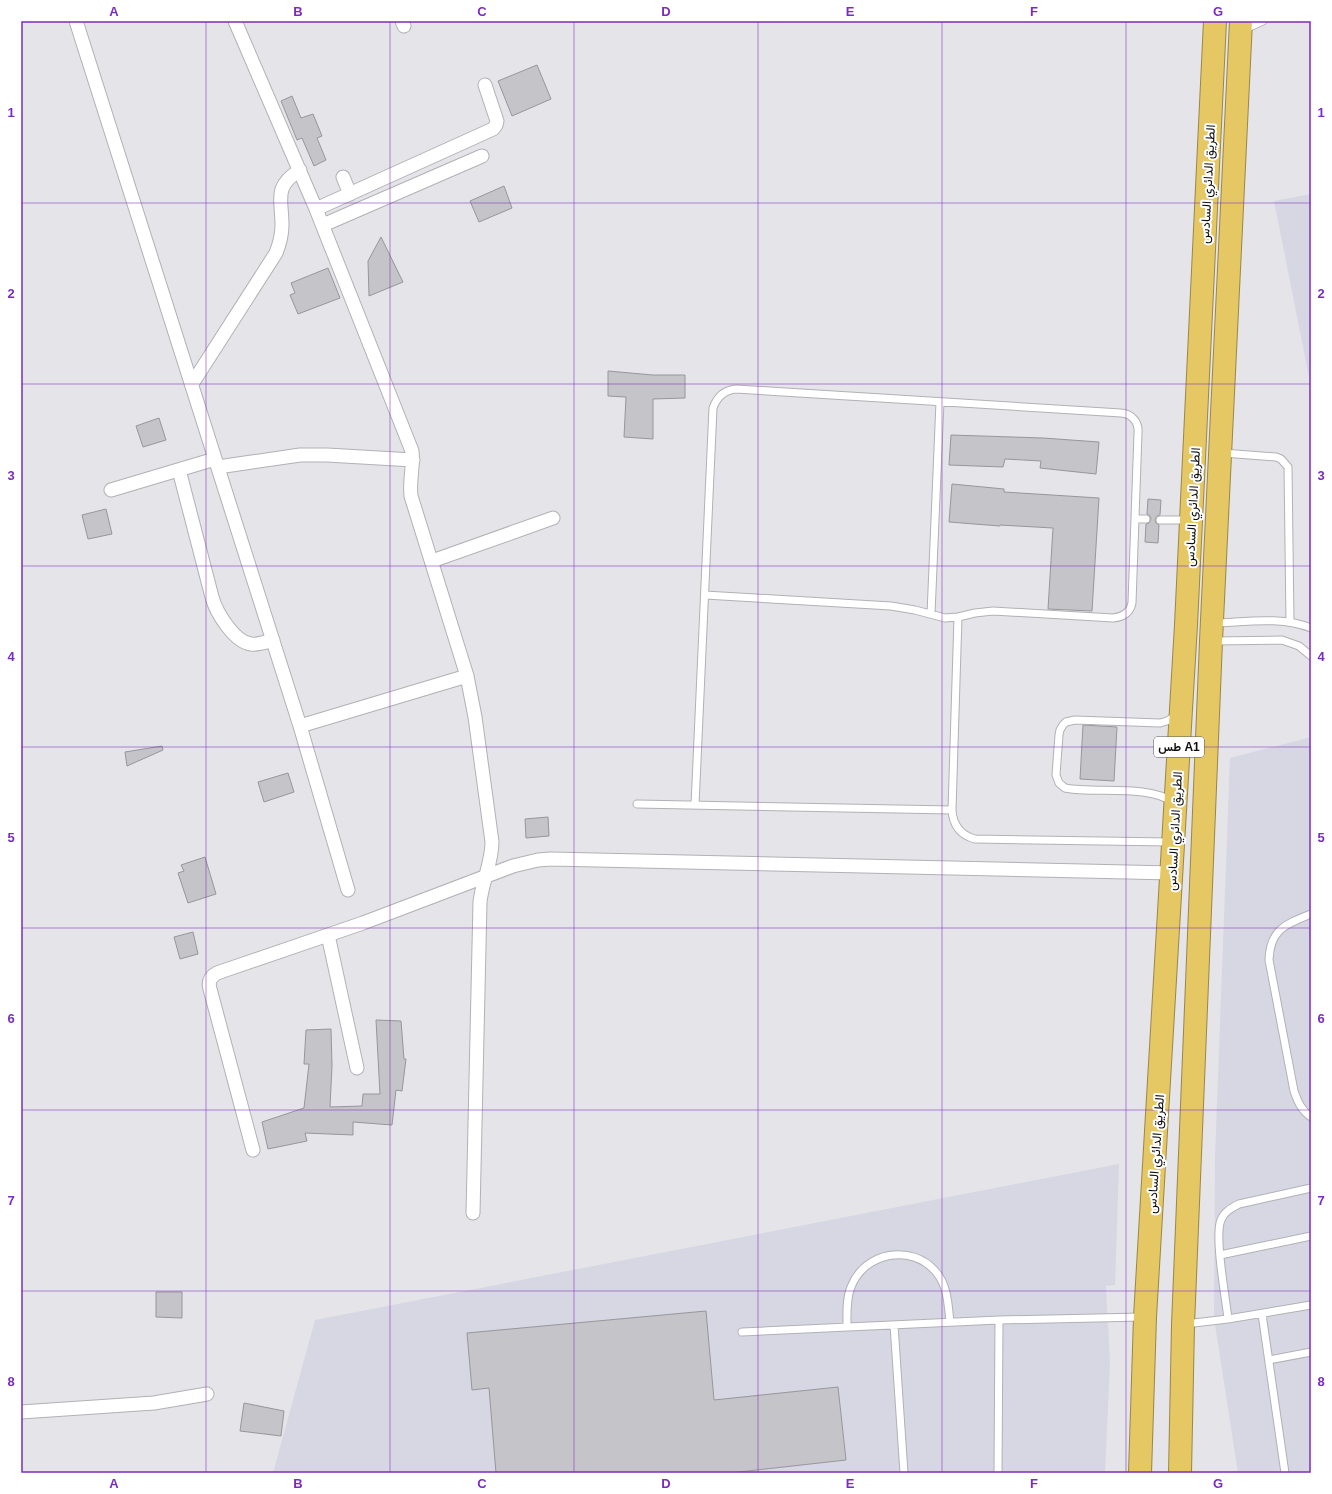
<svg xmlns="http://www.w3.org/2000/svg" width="1332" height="1494" font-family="Arial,Vazirmatn,sans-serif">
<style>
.built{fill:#d7d7e3}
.building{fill:#c4c4c9;stroke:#96969b}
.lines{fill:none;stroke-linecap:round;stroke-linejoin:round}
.lane-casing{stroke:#b1b1b6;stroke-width:9}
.street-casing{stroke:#b1b1b6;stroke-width:15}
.highway-casing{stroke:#9a8747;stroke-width:24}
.lane{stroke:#fff;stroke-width:7}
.street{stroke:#fff;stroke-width:13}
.highway{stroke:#e5c864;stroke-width:22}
.grid{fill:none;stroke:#7b2cbf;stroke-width:1;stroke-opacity:0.55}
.labels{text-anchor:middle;stroke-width:4;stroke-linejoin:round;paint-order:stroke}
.shield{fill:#fff;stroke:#565658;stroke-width:1}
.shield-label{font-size:12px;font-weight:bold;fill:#0e0e10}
.street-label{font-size:13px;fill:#0e0e10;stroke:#fff}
.neatline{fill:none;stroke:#7b2cbf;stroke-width:1.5}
.grid-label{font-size:13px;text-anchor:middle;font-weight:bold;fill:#7b2cbf}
</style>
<rect width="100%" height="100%" fill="#e4e4e9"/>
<path class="built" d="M 1311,194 L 1311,387 L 1274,201 Z
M 1311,737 L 1311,1473 L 1238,1473 L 1214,1318 L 1215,1157 L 1230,758 Z
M 1119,1164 L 1115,1285 L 1106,1286 L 1110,1362 L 1105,1473 L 273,1473 L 315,1320 Z"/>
<path class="building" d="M 537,65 L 551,99 L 512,116 L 498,81 Z
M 292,96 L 301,118 L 313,114 L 322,136 L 317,138 L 326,160 L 314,166 L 302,138 L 297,140 L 281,101 Z
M 504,186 L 512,208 L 479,222 L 470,201 Z
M 381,237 L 403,282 L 369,296 L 368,261 Z
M 328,268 L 340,298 L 298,314 L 290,295 L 295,293 L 291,283 Z
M 608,371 L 653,375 L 685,375 L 685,398 L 653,399 L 653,439 L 624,437 L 626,397 L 608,396 Z
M 159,418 L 166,440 L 143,447 L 136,426 Z
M 951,435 L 1043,438 L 1099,442 L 1096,474 L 1040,468 L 1041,461 L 1005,459 L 1003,467 L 949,465 Z
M 952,484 L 1004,489 L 1004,492 L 1099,498 L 1092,611 L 1048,609 L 1053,528 L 1000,525 L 1000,526 L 949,522 Z
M 1148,499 L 1161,500 L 1160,515 L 1157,516 L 1155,520 L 1156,523 L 1159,525 L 1158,543 L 1145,542 L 1146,524 L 1149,523 L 1151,519 L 1150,516 L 1147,514 Z
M 106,509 L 112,534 L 88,539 L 82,515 Z
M 1083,725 L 1117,727 L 1114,781 L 1080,779 Z
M 162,746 L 163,750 L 127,766 L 125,752 Z
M 288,773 L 294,792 L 264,802 L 258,782 Z
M 548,817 L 549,836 L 526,838 L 525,819 Z
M 205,857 L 216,894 L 188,903 L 178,873 L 184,871 L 181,865 Z
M 193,932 L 198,954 L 180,959 L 174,937 Z
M 376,1020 L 401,1021 L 404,1059 L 406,1059 L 402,1091 L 396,1090 L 392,1125 L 353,1122 L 353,1135 L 305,1133 L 307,1141 L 268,1149 L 262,1122 L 304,1108 L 309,1064 L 304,1064 L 306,1030 L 331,1029 L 332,1066 L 330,1107 L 362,1106 L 363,1094 L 380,1094 Z
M 156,1292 L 182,1292 L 182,1318 L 156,1317 Z
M 706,1311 L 714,1400 L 838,1387 L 846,1460 L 730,1473 L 496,1473 L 489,1388 L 472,1390 L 467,1333 Z
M 244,1403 L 284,1411 L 281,1436 L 240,1431 Z"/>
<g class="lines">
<g class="lane-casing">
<path id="lane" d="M 1243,30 L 1263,21
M 1223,453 L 1276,457 L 1281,459 L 1288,467 L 1290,622
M 1135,519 L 1146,519
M 1160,520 L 1189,520
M 931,614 L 940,402
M 958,617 L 952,810 C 953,825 960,835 975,839 L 1170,842
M 1214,623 C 1246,622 1281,616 1311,628
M 1213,641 L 1282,640 L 1299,646 L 1311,656
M 1172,802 C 1150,784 1093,794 1065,788 L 1059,783 L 1056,775 L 1059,735 L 1060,730 L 1063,725 L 1066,722 L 1075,720 L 1160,723 L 1167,721 L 1177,715
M 637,804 L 952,810
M 695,805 L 713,408 C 717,397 724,390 736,389 L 1121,413 C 1132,414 1139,422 1138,433 L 1132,603 C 1130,613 1123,617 1113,618 L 993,611 L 975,613 L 958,617 L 945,618 L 915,610 L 891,606 L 705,595
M 1311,914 C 1286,924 1270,929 1269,960 L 1294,1091 C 1298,1102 1301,1110 1311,1117
M 1220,1255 L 1311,1236
M 1262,1314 L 1285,1473
M 1228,1319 C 1226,1299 1214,1236 1221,1220 C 1224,1212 1231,1208 1239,1204 L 1311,1188
M 1185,1324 L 1228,1319 L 1311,1305
M 894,1325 L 904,1473
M 847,1326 C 847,1314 846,1299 851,1287 C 864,1252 912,1243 936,1272 C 948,1286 948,1305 950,1322
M 742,1332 L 999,1320 L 1142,1317
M 1269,1360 L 1311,1352
M 998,1473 L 999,1320"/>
</g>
<g class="street-casing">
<path id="street" d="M 76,21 L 300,726 L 348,890
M 235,21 L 316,209 L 412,451 C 414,466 409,480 411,496 L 467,676 L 475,717 L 492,842 C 492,863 482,882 480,902 L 473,1213
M 402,21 L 404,26
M 343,177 L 350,194
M 316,209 L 493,129 L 496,125 L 497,121 L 485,85
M 323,225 L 482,156
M 192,384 L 276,253 C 280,243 282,235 282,225 C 282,199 273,187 300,170
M 218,467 L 300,455 L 327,455 L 413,460
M 179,470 L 212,597 C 216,612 234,642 251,644 C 258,645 266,642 273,640
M 111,490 L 215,459
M 432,561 L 553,518
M 300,726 L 467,676
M 328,935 L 357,1068
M 253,1150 L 210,989 C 208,982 210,977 217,973 L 363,923 L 513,866 L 538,860 L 551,859 L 1172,873
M 21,1412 L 154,1403 L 207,1394"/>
</g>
<g class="highway-casing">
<path id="highway" d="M 1140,1473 L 1145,1317 L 1186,625 L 1215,21
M 1180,1473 L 1183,1325 L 1211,641 L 1241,21"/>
</g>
<use href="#lane" class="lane"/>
<use href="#street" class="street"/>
<use href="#highway" class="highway"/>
</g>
<path class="grid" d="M 206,21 L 206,1473M 390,21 L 390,1473M 574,21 L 574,1473M 758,21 L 758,1473M 942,21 L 942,1473M 1126,21 L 1126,1473M 21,203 L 1311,203M 21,384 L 1311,384M 21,566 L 1311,566M 21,747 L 1311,747M 21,928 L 1311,928M 21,1110 L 1311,1110M 21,1291 L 1311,1291"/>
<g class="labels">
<rect class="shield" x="1154" y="737" width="50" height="20" rx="3"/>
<g class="shield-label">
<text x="1179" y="751">طس A1</text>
</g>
<g class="street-label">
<text transform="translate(1207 184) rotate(-87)" y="5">الطريق الدائري السادس</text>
<text transform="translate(1192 507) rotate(-87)" y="5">الطريق الدائري السادس</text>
<text transform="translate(1174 831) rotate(-87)" y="5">الطريق الدائري السادس</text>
<text transform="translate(1155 1154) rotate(-86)" y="5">الطريق الدائري السادس</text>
</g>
</g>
<rect width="1332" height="1494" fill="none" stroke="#ffffff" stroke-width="44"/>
<rect x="22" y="22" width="1288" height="1450" class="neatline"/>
<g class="grid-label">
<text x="114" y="16">A</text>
<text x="298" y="16">B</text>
<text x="482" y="16">C</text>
<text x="666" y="16">D</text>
<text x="850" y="16">E</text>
<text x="1034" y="16">F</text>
<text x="1218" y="16">G</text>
<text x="11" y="117">1</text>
<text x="1321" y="117">1</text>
<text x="11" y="298">2</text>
<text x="1321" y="298">2</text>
<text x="11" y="480">3</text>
<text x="1321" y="480">3</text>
<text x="11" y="661">4</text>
<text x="1321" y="661">4</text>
<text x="11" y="842">5</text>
<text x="1321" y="842">5</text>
<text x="11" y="1023">6</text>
<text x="1321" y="1023">6</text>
<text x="11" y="1205">7</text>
<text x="1321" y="1205">7</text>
<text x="11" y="1386">8</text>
<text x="1321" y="1386">8</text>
<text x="114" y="1488">A</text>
<text x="298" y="1488">B</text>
<text x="482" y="1488">C</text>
<text x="666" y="1488">D</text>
<text x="850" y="1488">E</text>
<text x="1034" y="1488">F</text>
<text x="1218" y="1488">G</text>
</g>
</svg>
